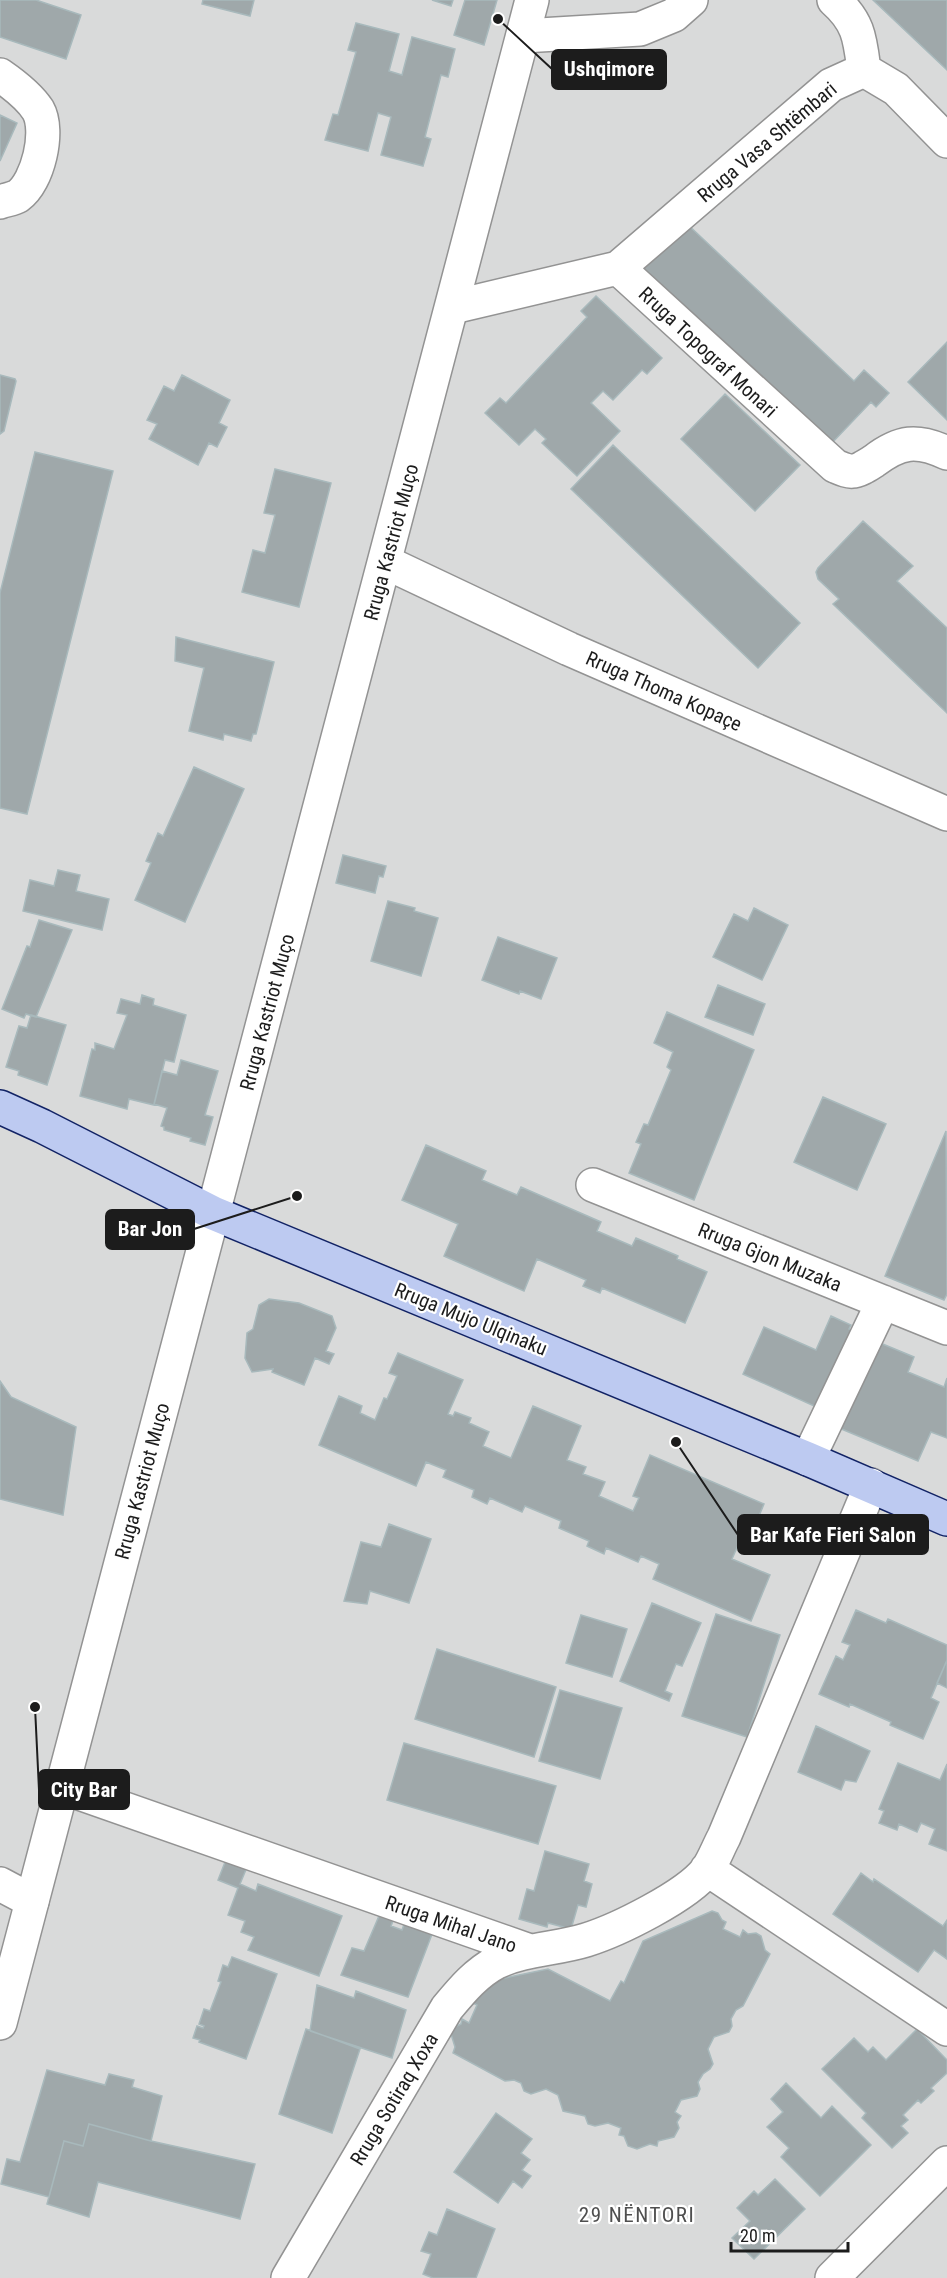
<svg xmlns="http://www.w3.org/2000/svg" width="947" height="2278" font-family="'Roboto Condensed',sans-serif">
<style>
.residential{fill:#d9dada}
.building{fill:#9fa8aa;stroke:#a8b9bc;stroke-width:1.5}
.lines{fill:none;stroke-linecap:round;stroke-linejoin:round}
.minor-casing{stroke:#939393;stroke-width:36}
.tertiary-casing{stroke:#939393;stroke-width:36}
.secondary-casing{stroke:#122365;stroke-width:36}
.minor{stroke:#fff;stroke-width:33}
.tertiary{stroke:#fff;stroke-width:33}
.secondary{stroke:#bdcaf1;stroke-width:33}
.labels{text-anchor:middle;stroke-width:4.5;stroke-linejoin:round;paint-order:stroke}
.street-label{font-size:20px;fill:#1c1c1c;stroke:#fff}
.neighbourhood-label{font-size:21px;letter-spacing:1.5px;fill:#4f4f4f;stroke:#fff}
.leader{fill:none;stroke:#1c1c1c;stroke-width:2}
.callout-dot{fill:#1c1c1c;stroke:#fff;stroke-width:2}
.callout{fill:#1c1c1c;stroke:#1c1c1c;stroke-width:2}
.callout-label{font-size:21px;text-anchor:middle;font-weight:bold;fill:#fff}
</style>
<rect width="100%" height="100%" fill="#e3e9ec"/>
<path class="residential" d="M 0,0 L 947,0 L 947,2278 L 0,2278 Z"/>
<path class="building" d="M 0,0 L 36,0 L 81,15 L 66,59 L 0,37 Z
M 203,0 L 254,0 L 250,16 L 202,4 Z
M 432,0 L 453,0 L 451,6 Z
M 465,0 L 497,0 L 484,45 L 454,35 Z
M 873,0 L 947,0 L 947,70 Z
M 356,23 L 399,34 L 389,71 L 402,75 L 412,37 L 455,49 L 448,77 L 441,75 L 425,137 L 431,139 L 423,166 L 381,155 L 391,117 L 378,113 L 368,151 L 325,140 L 333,114 L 338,115 L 356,52 L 348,50 Z
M 0,115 L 17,123 L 0,161 Z
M 685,222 L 854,381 L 864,370 L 889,393 L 876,407 L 871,402 L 830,445 L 642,267 Z
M 596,296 L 662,358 L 647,374 L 642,370 L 613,400 L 603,391 L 591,403 L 620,431 L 577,476 L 542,443 L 546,439 L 535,429 L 519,445 L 485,413 L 500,398 L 506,403 L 587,317 L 581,311 Z
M 947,342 L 947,420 L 908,382 Z
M 0,375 L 15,379 L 16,381 L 4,431 L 0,434 Z
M 182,375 L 230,400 L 219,423 L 227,427 L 217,447 L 209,443 L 198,465 L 149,439 L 157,424 L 147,420 L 164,386 L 174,391 Z
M 725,394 L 800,465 L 755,511 L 681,439 Z
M 613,445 L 800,623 L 758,668 L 571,489 Z
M 35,452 L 113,471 L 27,814 L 0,808 L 0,593 Z
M 275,469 L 331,483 L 299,607 L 242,592 L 253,550 L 265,553 L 275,515 L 264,513 Z
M 863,521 L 913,566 L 897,581 L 947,628 L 947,713 L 833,604 L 839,599 L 818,579 L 816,572 L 818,568 Z
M 176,637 L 274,662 L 256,734 L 253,734 L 251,741 L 224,734 L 223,740 L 189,731 L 204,668 L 175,661 Z
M 194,767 L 244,789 L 185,922 L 135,900 L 151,863 L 146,861 L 158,833 L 163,836 Z
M 343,855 L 386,866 L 383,877 L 379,876 L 375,893 L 336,883 Z
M 58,870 L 80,875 L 76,891 L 109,899 L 102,930 L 23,911 L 30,880 L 54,886 Z
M 388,901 L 415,908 L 414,911 L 438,918 L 421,976 L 371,961 Z
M 754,908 L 788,925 L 762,980 L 713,957 L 734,914 L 748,921 Z
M 39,920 L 72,930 L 36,1017 L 26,1014 L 24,1018 L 2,1009 L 27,946 L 30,947 Z
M 498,937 L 557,958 L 541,999 L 520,991 L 519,994 L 482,980 Z
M 718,985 L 765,1004 L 753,1035 L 705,1017 Z
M 142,995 L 154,999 L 153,1005 L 186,1015 L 174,1062 L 165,1060 L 154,1105 L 129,1099 L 127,1109 L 80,1096 L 92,1049 L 95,1050 L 95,1043 L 114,1049 L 127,1015 L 117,1013 L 121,999 L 140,1004 Z
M 667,1012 L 754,1050 L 694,1200 L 629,1173 L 641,1144 L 636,1142 L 644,1124 L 648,1125 L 671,1070 L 667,1067 L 673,1052 L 654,1043 Z
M 31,1015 L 66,1025 L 47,1085 L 18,1075 L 19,1071 L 6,1067 L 19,1026 L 27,1028 Z
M 181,1060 L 218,1071 L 205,1115 L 213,1117 L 205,1145 L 190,1141 L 191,1138 L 164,1130 L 164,1127 L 161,1126 L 167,1108 L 154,1104 L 162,1071 L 177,1075 Z
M 823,1097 L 886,1124 L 857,1190 L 794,1162 Z
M 946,1131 L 947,1294 L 944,1300 L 885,1276 Z
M 426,1145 L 486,1171 L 482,1180 L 517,1195 L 521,1187 L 601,1222 L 597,1231 L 632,1246 L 636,1238 L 678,1256 L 677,1259 L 707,1272 L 685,1323 L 602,1288 L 600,1293 L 583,1286 L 586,1280 L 537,1259 L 524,1291 L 444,1256 L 458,1224 L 402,1200 Z
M 269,1299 L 299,1303 L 332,1316 L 336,1328 L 326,1351 L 334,1354 L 329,1364 L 315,1358 L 304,1385 L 272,1372 L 273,1369 L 252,1372 L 245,1358 L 247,1333 L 253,1329 L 259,1305 Z
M 831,1316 L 851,1325 L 849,1329 L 857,1334 L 823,1410 L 743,1374 L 764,1327 L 816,1350 Z
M 873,1340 L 914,1357 L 908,1372 L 944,1387 L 947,1378 L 947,1438 L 931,1432 L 918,1461 L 832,1425 Z
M 398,1353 L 463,1380 L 448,1414 L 453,1416 L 455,1412 L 471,1418 L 469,1423 L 489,1432 L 483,1446 L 511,1458 L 533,1406 L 581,1426 L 567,1460 L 586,1467 L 583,1474 L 605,1482 L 599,1496 L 633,1511 L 639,1498 L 633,1496 L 650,1455 L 764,1504 L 750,1537 L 743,1534 L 732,1559 L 770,1575 L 751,1621 L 653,1579 L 659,1564 L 641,1556 L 638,1562 L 606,1548 L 604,1554 L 587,1546 L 589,1541 L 559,1528 L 561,1521 L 525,1506 L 522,1512 L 490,1498 L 487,1504 L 472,1497 L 474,1490 L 443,1477 L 446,1470 L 426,1462 L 416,1486 L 319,1445 L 339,1396 L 362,1406 L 360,1413 L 375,1420 L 384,1398 L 387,1399 L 397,1376 L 389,1373 Z
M 0,1381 L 11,1397 L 76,1427 L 63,1515 L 0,1499 Z
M 389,1524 L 431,1539 L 409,1603 L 370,1591 L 367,1604 L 344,1601 L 361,1542 L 381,1547 Z
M 652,1603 L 701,1623 L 682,1666 L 676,1664 L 665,1691 L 672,1694 L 669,1701 L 620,1681 Z
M 856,1610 L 886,1623 L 888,1619 L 947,1645 L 947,1660 L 931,1698 L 939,1702 L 923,1739 L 890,1725 L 891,1722 L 850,1704 L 849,1707 L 819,1694 L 836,1656 L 843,1660 L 850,1645 L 842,1642 Z
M 716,1614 L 780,1635 L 747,1737 L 682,1716 Z
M 581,1615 L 627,1629 L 612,1677 L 566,1663 Z
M 437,1649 L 556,1687 L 534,1757 L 415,1719 Z
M 947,1660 L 947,1688 L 937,1683 Z
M 560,1690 L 622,1708 L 600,1779 L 539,1761 Z
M 816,1726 L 870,1751 L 856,1782 L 845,1780 L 841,1790 L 798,1772 Z
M 404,1743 L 556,1786 L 538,1844 L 387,1800 Z
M 898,1763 L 940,1780 L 947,1764 L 947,1851 L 929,1844 L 935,1829 L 921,1823 L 917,1832 L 899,1824 L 897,1830 L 879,1823 L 884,1811 L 879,1809 Z
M 545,1851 L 589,1864 L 584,1881 L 592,1884 L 586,1907 L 578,1905 L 571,1929 L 548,1923 L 547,1927 L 519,1919 L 527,1889 L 534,1891 Z
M 229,1852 L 250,1860 L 240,1884 L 256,1891 L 258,1884 L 342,1916 L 319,1976 L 248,1950 L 254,1937 L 241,1932 L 245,1921 L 228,1915 L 238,1888 L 218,1880 Z
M 861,1873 L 873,1882 L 874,1879 L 943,1926 L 947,1920 L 947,1959 L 934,1950 L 918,1972 L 833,1914 Z
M 712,1911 L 718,1913 L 722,1920 L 726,1922 L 723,1929 L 740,1937 L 743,1930 L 748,1934 L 756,1933 L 761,1936 L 765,1950 L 770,1954 L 743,2006 L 736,2010 L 731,2019 L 732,2026 L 729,2032 L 714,2037 L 708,2049 L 713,2064 L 710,2069 L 703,2074 L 698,2082 L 700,2089 L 697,2096 L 681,2100 L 675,2112 L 681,2116 L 677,2122 L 679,2128 L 674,2137 L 658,2141 L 657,2146 L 650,2144 L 637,2149 L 628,2146 L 624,2136 L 619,2135 L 621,2128 L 608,2123 L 595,2126 L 588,2124 L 585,2116 L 563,2111 L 558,2095 L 546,2089 L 531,2094 L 524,2091 L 521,2083 L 514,2080 L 505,2081 L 453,2053 L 455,2047 L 451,2034 L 453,2028 L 461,2024 L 462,2019 L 469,2023 L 477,2005 L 471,2002 L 476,1984 L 548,1969 L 610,2001 L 621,1981 L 624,1983 L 643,1941 Z
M 379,1916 L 393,1921 L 391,1926 L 402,1930 L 406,1919 L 434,1929 L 408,1997 L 341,1975 L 352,1948 L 364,1951 Z
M 232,1957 L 277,1974 L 246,2059 L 199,2042 L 200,2040 L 193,2038 L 197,2026 L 203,2028 L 204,2026 L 199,2024 L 204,2009 L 210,2011 L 221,1982 L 218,1981 L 223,1965 L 228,1967 Z
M 317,1985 L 354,1998 L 356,1991 L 406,2010 L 392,2058 L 310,2031 Z
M 306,2029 L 360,2049 L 332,2133 L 279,2114 Z
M 917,2029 L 947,2060 L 947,2073 L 931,2088 L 934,2091 L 921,2103 L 918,2100 L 903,2115 L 908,2120 L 901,2126 L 908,2133 L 892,2148 L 862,2118 L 866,2113 L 822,2069 L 854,2038 L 868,2052 L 873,2047 L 886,2060 Z
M 47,2070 L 105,2085 L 109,2074 L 134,2080 L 132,2087 L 162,2096 L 151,2141 L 89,2124 L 83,2146 L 64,2141 L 49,2197 L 1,2184 L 7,2159 L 20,2162 Z
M 786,2083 L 821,2118 L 832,2106 L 871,2145 L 820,2196 L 781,2157 L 789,2148 L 767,2127 L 783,2112 L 771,2099 Z
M 496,2113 L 532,2139 L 521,2153 L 530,2160 L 522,2170 L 531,2176 L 522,2188 L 513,2181 L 498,2203 L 454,2172 Z
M 89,2124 L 151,2141 L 255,2164 L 240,2219 L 98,2182 L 89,2217 L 47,2204 L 64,2141 L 83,2146 Z
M 775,2179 L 805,2209 L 754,2259 L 732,2238 L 750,2221 L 737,2208 L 754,2191 L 758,2195 Z
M 447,2209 L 495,2229 L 476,2278 L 433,2278 L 423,2274 L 431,2254 L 421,2251 L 429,2232 L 437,2235 Z"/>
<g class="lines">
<g class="minor-casing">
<path id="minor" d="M 834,0 C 859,22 860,39 864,70
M 523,36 L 640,29 L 674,15 L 691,0
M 0,75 C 13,84 29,96 38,110 C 50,131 38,182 18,196 C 13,199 5,200 0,202
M 618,268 L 835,466 C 840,468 848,472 853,471 C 859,471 869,464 874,461 C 900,441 917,439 947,453
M 453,307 L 618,268 L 831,85 L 864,70 L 896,89 L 947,141
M 385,562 L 569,649 L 947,814
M 593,1185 L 947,1328
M 808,1459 L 883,1302
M 62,1787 L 530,1951
M 707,1869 L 947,2029
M 0,1884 L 32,1901
M 288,2278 L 447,2008 C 462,1990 476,1973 497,1962 C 525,1949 557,1949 586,1940 C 618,1930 687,1896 707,1870 C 714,1860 718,1848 724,1837 L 871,1485
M 832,2278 L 947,2163"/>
</g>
<g class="tertiary-casing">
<path id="tertiary" d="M 0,2023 L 532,0"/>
</g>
<g class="secondary-casing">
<path id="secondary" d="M 0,1107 L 42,1126 L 213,1213 L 808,1459 L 947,1519"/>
</g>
<use href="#minor" class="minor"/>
<use href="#tertiary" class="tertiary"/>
<use href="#secondary" class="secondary"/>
</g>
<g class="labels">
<g class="street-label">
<text transform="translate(767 142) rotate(-40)" y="7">Rruga Vasa Shtëmbari</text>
<text transform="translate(708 352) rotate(43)" y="7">Rruga Topograf Monari</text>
<text transform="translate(391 542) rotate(-75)" y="7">Rruga Kastriot Muço</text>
<text transform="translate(664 691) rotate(24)" y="7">Rruga Thoma Kopaçe</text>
<text transform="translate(267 1012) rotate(-75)" y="7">Rruga Kastriot Muço</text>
<text transform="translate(770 1257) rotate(22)" y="7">Rruga Gjon Muzaka</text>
<text transform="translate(471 1319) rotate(22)" y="7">Rruga Mujo Ulqinaku</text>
<text transform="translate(142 1481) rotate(-75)" y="7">Rruga Kastriot Muço</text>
<text transform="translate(451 1924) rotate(19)" y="7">Rruga Mihal Jano</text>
<text transform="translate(394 2099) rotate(-59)" y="7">Rruga Sotiraq Xoxa</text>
</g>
<g class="neighbourhood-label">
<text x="637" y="2222">29 NËNTORI</text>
</g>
</g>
<path class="leader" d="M498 19L552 69M297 1196L194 1229M676 1442L738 1535M35 1707L39 1790"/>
<g class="callout-dot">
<circle cx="498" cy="19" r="6"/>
<circle cx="297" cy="1196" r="6"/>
<circle cx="676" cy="1442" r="6"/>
<circle cx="35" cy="1707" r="6"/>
</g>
<g class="callout">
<rect x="552" y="50" width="114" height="39" rx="6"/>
<rect x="106" y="1210" width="88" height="39" rx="6"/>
<rect x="738" y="1515" width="190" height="39" rx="6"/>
<rect x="39" y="1770" width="90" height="39" rx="6"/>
</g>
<g class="callout-label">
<text x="609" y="76">Ushqimore</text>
<text x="150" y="1236">Bar Jon</text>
<text x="833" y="1542">Bar Kafe Fieri Salon</text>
<text x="84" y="1797">City Bar</text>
</g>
<path d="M731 2242v9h117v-9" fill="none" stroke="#1c1c1c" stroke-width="3"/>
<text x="740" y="2242" font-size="18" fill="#1c1c1c" stroke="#ffffff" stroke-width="4.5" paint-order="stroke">20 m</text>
</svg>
